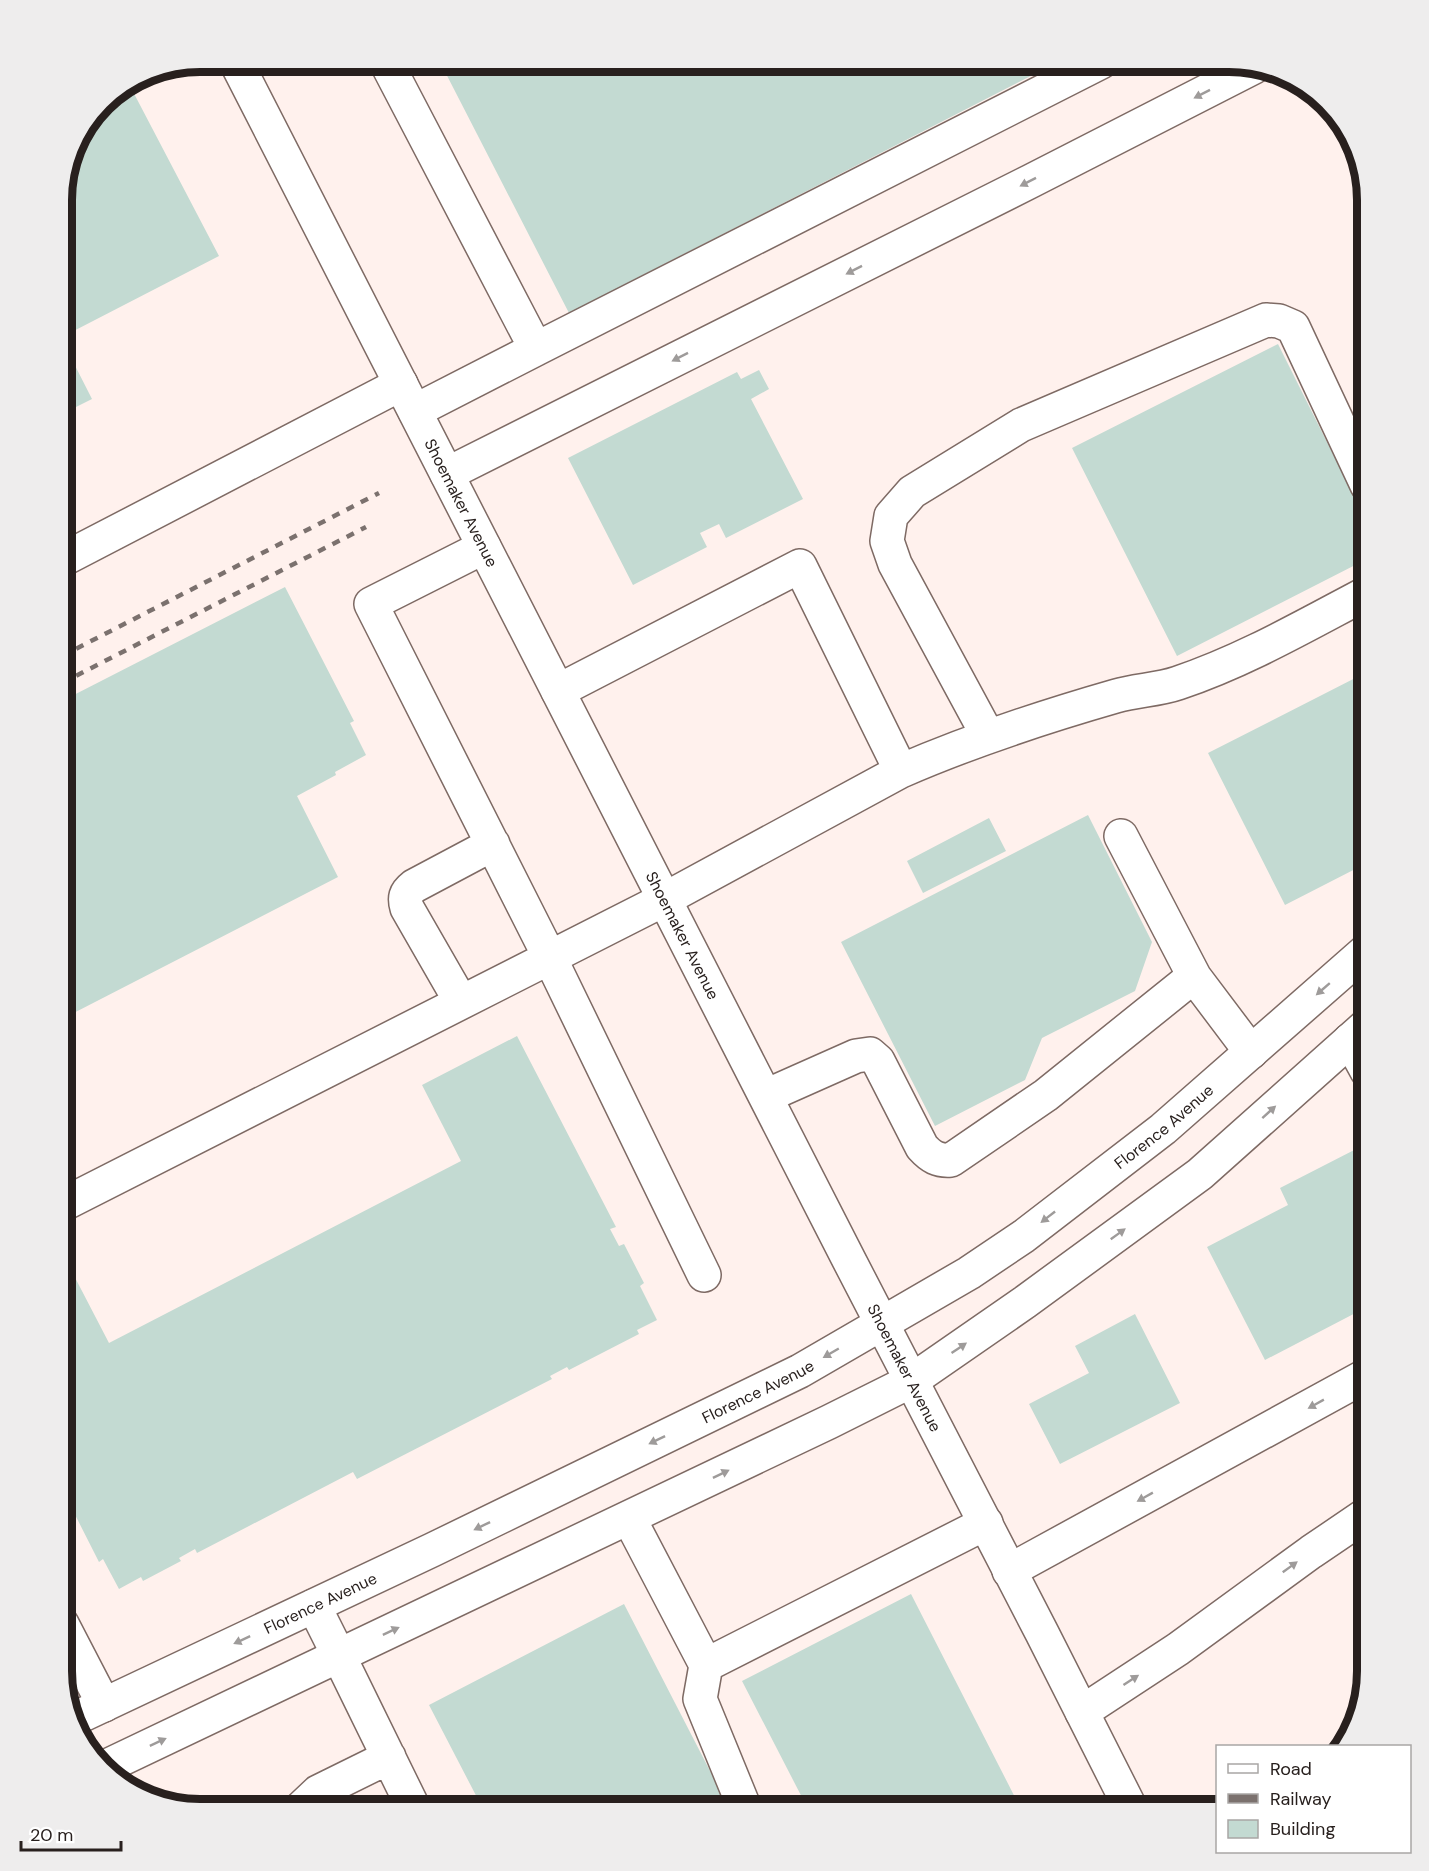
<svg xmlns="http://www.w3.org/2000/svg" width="1429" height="1871" font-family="'DM Sans',sans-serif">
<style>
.building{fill:#c3dad2}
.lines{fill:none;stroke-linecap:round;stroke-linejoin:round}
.minor-casing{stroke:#7e6a64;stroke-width:36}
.major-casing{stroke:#7e6a64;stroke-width:36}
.minor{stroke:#fff;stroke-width:33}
.major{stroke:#fff;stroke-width:33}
.rail{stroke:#7b716e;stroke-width:4.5;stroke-dasharray:8 8;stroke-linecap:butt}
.oneway{fill:#9e9b9a}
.labels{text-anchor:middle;stroke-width:6;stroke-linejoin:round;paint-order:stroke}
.street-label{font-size:16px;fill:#28201e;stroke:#fff}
.rim{fill:none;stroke:#28201e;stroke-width:8}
</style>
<rect width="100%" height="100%" fill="#fff1ed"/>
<path class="building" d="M 440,62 L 1058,62 L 569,313 Z
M 129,84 L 219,256 L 62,337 L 62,191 L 76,139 L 109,96 Z
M 62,340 L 92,399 L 62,414 Z
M 1278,344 L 1367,522 L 1367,559 L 1177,656 L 1072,448 Z
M 759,370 L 769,389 L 751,399 L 803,499 L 726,538 L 719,524 L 700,533 L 707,547 L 633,585 L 568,458 L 737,372 L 741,379 Z
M 285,587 L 354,721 L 350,723 L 366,755 L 335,772 L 336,775 L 297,796 L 338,877 L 62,1019 L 62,701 Z
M 1367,672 L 1367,835 L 1365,837 L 1367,841 L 1367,863 L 1285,905 L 1208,753 Z
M 1088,815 L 1152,942 L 1135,991 L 1042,1038 L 1025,1080 L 935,1126 L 841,942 Z
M 989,818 L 1006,851 L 923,893 L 907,861 Z
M 517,1036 L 616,1227 L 610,1229 L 619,1246 L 624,1244 L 644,1283 L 640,1286 L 657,1320 L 637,1330 L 639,1334 L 569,1370 L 567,1367 L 550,1376 L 552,1379 L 357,1479 L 353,1472 L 197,1553 L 195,1549 L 179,1558 L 181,1561 L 143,1581 L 141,1577 L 119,1589 L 103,1559 L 99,1562 L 62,1489 L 62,1270 L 69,1266 L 109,1343 L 461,1161 L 422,1085 Z
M 1362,1146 L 1367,1157 L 1367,1307 L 1265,1360 L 1207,1247 L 1288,1205 L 1280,1188 Z
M 1135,1314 L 1180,1403 L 1060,1464 L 1029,1404 L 1089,1373 L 1075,1346 Z
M 911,1594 L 1021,1809 L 808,1809 L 742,1681 Z
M 624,1604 L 725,1800 L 706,1809 L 483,1809 L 429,1705 Z"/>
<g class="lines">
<g class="minor-casing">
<path id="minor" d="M 386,62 L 536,349 L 415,411
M 536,349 L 1101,62
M 447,474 L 1031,181 L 1254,67
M 484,547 L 371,604 L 550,958 L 704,1275
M 62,560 L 401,384
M 988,736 L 895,564 L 887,541 L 891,516 L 912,492 L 1021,425 L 1266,320 L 1279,321 L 1293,327 L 1367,485
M 901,771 C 970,741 1043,717 1116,696 C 1136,690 1158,690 1178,683 C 1244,661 1306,625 1367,593
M 1193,975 L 1251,1052
M 461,1002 L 407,908 C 404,898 405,893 414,886 L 493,844
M 1350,1040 L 1367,1071
M 766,1096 L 856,1056 L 870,1054 L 878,1061 L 922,1147 C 931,1157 938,1161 951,1160 L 1046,1095 L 1194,976 L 1121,836
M 62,1205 L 665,899 L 901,771 L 800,566 L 558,691
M 629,1518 L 706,1665 L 986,1523
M 1009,1571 L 1367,1375
M 62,1624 L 104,1705
M 339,1656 L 414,1809
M 706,1665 L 700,1699 L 745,1809
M 1082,1712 L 1178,1649 L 1311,1552 L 1367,1514
M 300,1809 L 318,1792 L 389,1757"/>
</g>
<g class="major-casing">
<g id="major">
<path id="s1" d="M 236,62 L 849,1260 L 1042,1633 L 1131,1809"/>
<path d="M 314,1606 L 339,1656"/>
<path id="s2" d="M 76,1718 L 432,1550 L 800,1371 L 969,1273 L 1024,1236 L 1163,1129 L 1367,950"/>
<path d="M 105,1767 L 829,1422 L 911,1381 L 1025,1302 L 1200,1174 L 1367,1025"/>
</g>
</g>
<use href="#minor" class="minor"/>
<use href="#major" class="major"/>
<path class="rail" d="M 62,656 L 379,493
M 62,683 L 366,527"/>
</g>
<defs><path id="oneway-solid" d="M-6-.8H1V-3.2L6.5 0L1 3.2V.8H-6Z" transform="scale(1.5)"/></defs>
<g class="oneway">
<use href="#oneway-solid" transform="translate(1202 94) rotate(153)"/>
<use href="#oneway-solid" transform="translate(1028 182) rotate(153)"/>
<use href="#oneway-solid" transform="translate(854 270) rotate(153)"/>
<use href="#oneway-solid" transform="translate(680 357) rotate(153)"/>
<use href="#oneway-solid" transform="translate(1323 989) rotate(139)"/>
<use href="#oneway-solid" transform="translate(1269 1112) rotate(-42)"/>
<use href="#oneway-solid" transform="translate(1048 1217) rotate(142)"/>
<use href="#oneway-solid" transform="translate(1118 1234) rotate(-36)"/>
<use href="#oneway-solid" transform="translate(959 1348) rotate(-34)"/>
<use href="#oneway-solid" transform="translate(831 1353) rotate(150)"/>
<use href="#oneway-solid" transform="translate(1316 1404) rotate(151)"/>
<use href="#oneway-solid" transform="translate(657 1440) rotate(154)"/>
<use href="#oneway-solid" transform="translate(721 1474) rotate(-26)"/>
<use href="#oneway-solid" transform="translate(1145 1497) rotate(151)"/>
<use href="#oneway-solid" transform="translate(482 1526) rotate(154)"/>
<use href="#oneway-solid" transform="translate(1290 1567) rotate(-36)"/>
<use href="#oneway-solid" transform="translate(391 1631) rotate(-25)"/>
<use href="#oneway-solid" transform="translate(242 1640) rotate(155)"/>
<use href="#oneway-solid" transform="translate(1131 1680) rotate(-33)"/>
<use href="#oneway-solid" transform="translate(158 1742) rotate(-25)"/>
</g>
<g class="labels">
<g class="street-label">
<text dy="6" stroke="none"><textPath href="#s1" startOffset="495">Shoemaker Avenue</textPath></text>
<text dy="6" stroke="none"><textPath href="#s1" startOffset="981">Shoemaker Avenue</textPath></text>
<text dy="6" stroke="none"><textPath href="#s2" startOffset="1242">Florence Avenue</textPath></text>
<text dy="6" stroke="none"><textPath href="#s1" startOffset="1467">Shoemaker Avenue</textPath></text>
<text dy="6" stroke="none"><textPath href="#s2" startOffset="756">Florence Avenue</textPath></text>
<text dy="6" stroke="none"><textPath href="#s2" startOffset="270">Florence Avenue</textPath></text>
</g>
</g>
<path d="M0 0H1429V1871H0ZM200 72H1229A128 128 0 0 1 1357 200V1671A128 128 0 0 1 1229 1799H200A128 128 0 0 1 72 1671V200A128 128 0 0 1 200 72Z" fill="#eeeded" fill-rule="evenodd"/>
<path class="rim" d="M200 72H1229A128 128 0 0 1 1357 200V1671A128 128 0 0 1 1229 1799H200A128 128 0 0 1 72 1671V200A128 128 0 0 1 200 72Z"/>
<rect x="1216" y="1745" width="195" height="108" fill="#ffffff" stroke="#a9a6a5" stroke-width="1.5"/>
<rect x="1228" y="1764" width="30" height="9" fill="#ffffff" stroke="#a9a6a5" stroke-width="1.5"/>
<text x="1270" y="1775" font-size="18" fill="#28201e">Road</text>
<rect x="1228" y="1794" width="30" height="9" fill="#7b716e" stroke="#a9a6a5" stroke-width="1.5"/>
<text x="1270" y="1805" font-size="18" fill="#28201e">Railway</text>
<rect x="1228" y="1820" width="30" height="18" fill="#c3dad2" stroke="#a9a6a5" stroke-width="1.5"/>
<text x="1270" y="1835" font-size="18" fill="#28201e">Building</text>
<path d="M21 1841v9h100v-9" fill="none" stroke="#28201e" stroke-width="3"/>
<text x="30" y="1841" font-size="18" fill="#28201e" stroke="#ffffff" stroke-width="4.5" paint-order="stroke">20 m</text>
</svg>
